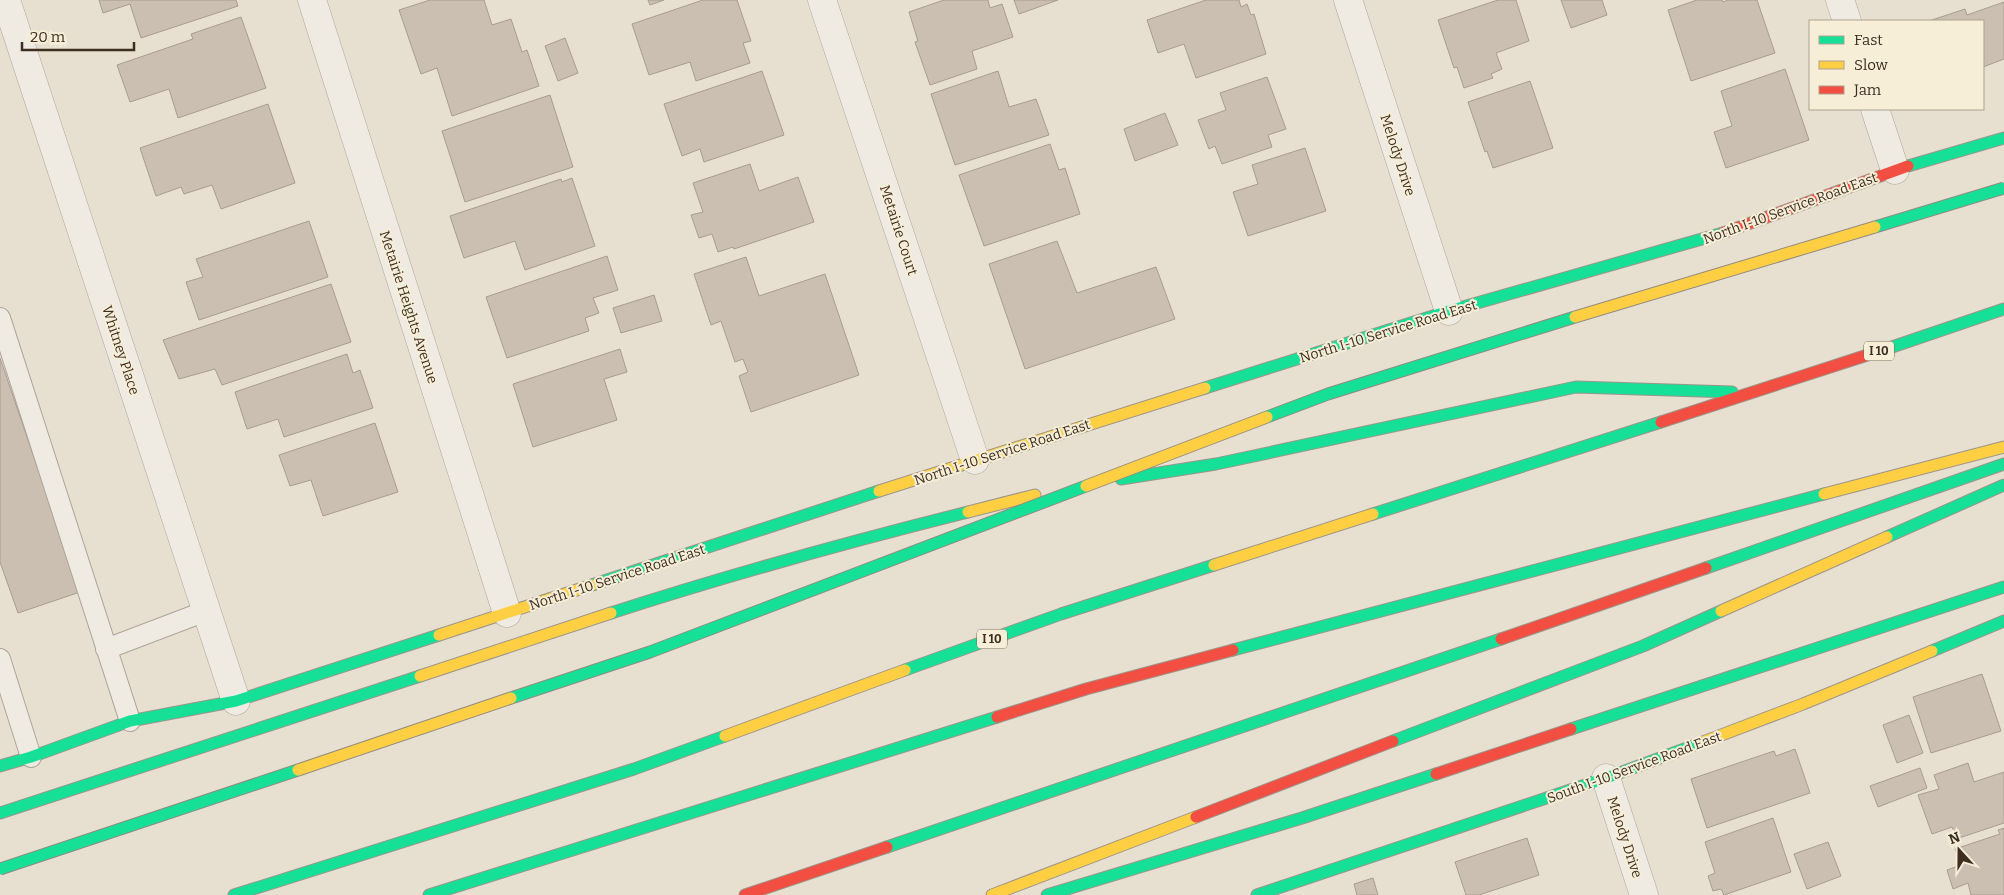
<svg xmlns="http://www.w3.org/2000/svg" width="2004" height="895" font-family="Bitter,serif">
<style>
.building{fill:#cbbfb2;stroke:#a89c90}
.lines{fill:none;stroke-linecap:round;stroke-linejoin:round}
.lane-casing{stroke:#ada599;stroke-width:22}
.street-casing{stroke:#ada599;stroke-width:29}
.fast-casing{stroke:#9c958a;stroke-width:13}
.slow-casing{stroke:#9c958a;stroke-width:13}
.jam-casing{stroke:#9c958a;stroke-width:13}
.lane{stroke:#efebe3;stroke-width:20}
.street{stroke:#efebe3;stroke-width:28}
.fast{stroke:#16e098;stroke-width:11}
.slow{stroke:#ffcf43;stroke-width:11}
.jam{stroke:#f24e42;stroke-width:11}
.fast-bridge-casing{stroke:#928b80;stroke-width:13;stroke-linecap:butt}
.slow-bridge-casing{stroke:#928b80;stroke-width:13;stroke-linecap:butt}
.fast-bridge{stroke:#16e098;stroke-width:11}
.slow-bridge{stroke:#ffcf43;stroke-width:11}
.labels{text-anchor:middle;stroke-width:4;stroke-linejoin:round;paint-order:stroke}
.shield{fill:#f7eed8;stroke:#756857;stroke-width:1}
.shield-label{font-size:12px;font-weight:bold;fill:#3d2e20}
.street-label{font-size:14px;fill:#3d2e20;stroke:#f7eed8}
</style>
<rect width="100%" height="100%" fill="#e7e0d1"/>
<path class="building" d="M 99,0 L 236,0 L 238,6 L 141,38 L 130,4 L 103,13 Z
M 430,0 L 484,0 L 492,25 L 511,19 L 522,52 L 527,50 L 539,86 L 452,116 L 437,68 L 421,74 L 399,10 Z
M 648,0 L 664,0 L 650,5 Z
M 703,0 L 737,0 L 751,41 L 743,43 L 750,63 L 696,81 L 690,62 L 649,75 L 632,24 Z
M 944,0 L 988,0 L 990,8 L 1002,4 L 1013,37 L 972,51 L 977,69 L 930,85 L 915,42 L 918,41 L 909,12 Z
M 1014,0 L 1058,0 L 1019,14 Z
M 1206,0 L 1239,0 L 1241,7 L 1247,4 L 1251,15 L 1254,14 L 1266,54 L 1196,78 L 1184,44 L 1158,53 L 1147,20 Z
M 1498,0 L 1516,0 L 1529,41 L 1496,53 L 1502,69 L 1491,74 L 1493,78 L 1464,88 L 1457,67 L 1454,68 L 1438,20 Z
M 1561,0 L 1602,0 L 1607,15 L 1571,28 Z
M 1697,0 L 1722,0 L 1723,2 L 1728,0 L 1757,0 L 1775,53 L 1691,81 L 1668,10 Z
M 2004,2 L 2004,59 L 1983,67 L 1983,21 L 1929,21 L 1965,9 L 1967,15 Z
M 241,17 L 266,88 L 178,118 L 169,89 L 130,102 L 117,65 L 193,39 L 191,34 Z
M 565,38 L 578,73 L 558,81 L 545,46 Z
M 1785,69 L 1809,140 L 1726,168 L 1714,132 L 1732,126 L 1721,91 Z
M 762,71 L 784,135 L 704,162 L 700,149 L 682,156 L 664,104 Z
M 998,71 L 1009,107 L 1036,99 L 1049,135 L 955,165 L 931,94 Z
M 1267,77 L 1286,129 L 1268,135 L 1272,147 L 1222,164 L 1215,146 L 1209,149 L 1198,120 L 1226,110 L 1220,93 Z
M 1530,81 L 1553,148 L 1493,168 L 1487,151 L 1485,152 L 1468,102 Z
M 550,95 L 573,167 L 465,202 L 442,131 Z
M 268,104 L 295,183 L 221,209 L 212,185 L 184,194 L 181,187 L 156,196 L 140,148 Z
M 1165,113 L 1178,145 L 1135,161 L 1124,129 Z
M 1050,144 L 1059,170 L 1065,168 L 1080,214 L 984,246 L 959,175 Z
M 1305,148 L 1326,211 L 1248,236 L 1233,192 L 1258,184 L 1252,165 Z
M 750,164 L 759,191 L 798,177 L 814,222 L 734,249 L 733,247 L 718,252 L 712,234 L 699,238 L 691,215 L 703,212 L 693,183 Z
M 572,178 L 595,246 L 525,270 L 515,241 L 464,258 L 450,216 L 561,179 L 562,182 Z
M 309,221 L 328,277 L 199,320 L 186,282 L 203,277 L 196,259 Z
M 1057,241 L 1077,293 L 1156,267 L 1175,319 L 1025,369 L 989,264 Z
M 607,256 L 618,290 L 593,298 L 599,313 L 585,318 L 589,331 L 507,358 L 486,297 Z
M 746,257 L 759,296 L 825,274 L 859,375 L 751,412 L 739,376 L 748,372 L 743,359 L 735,362 L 721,321 L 711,325 L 694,274 Z
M 331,284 L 351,342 L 222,385 L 215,369 L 179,379 L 163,340 Z
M 654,295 L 662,321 L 621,333 L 613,308 Z
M 620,349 L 627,372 L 604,379 L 617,420 L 533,447 L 513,384 Z
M 347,354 L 353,373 L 360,370 L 373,408 L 284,437 L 278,419 L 247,429 L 235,392 Z
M 0,358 L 80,592 L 18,613 L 0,562 Z
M 375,423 L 398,492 L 323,516 L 311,480 L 290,486 L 279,455 Z
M 1982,674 L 2001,731 L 1931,753 L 1913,697 Z
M 1909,715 L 1923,753 L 1897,763 L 1883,725 Z
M 1795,749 L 1810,793 L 1707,828 L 1691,779 L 1774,751 L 1776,756 Z
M 1968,763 L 1974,782 L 2004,772 L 2004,823 L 1956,839 L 1952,827 L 1932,834 L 1918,795 L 1939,789 L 1934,775 Z
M 1920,768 L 1927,788 L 1878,807 L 1870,786 Z
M 1773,818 L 1791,872 L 1724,895 L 1721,889 L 1713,891 L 1708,876 L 1715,873 L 1705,842 Z
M 2004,828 L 2004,895 L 1971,895 L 1968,883 L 1953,889 L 1947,870 L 1961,865 L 1955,849 L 2000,834 L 1998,830 Z
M 1527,838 L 1539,875 L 1479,895 L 1466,895 L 1455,862 Z
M 1828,842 L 1841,876 L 1807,889 L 1794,854 Z
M 1373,878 L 1378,895 L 1357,895 L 1354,884 Z"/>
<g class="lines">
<g class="lane-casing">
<path id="lane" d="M 0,318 L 130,721
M 106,649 L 206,611
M 0,659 L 31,757"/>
</g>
<g class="street-casing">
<path id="street" d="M 6,0 L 236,701
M 312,0 L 507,613
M 822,0 L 975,460
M 1348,0 L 1449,311
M 1840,0 L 1847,21
M 1875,109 L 1895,170
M 1606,778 L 1644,895"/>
</g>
<g class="fast-casing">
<path id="fast" d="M 1908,166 L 2004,138
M 1886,349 L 2004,309
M 1205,388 L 1449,311 L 1723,233
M 1121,479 L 1216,464 L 1576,387 L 1732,392
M 1373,514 L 1661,422
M 1887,537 L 2004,485
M 1706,568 L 2004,464
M 592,585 L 879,491
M 611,613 C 729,575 848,542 968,512
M 1233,650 L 1824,494
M 1932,651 L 2004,621
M 905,670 L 1061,614 L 1214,565
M 1571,729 L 2004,587
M 1393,741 L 1643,646 L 1721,611
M 0,766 L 31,757 L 130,721 L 236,701 L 439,635
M 0,813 L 420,676
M 887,847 L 1501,639
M 234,895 L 634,769 L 725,736
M 429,895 L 997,717
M 1047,895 L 1302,818 L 1436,774
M 1257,895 L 1606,778 L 1703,742"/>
</g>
<g class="slow-casing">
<path id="slow" d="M 879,491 L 1205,388
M 1824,494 L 2004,447
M 968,512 L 1035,495
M 1214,565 L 1373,514
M 1721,611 L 1887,537
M 439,635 L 592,585
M 420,676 L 611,613
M 725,736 L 905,670
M 1703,742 L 1803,704 L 1932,651
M 992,895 L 1196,817"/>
</g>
<g class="jam-casing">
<path id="jam" d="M 1723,233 L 1908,166
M 1661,422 L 1886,349
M 1501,639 L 1706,568
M 997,717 L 1086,689 L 1233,650
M 1436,774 L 1571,729
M 1196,817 L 1393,741
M 745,895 L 887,847"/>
</g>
<use href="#lane" class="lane"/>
<use href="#street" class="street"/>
<use href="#fast" class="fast"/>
<use href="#slow" class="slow"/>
<use href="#jam" class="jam"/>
<g class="fast-bridge-casing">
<path id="fast-bridge" d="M 1875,227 L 2004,188
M 1267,417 L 1328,394 L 1575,317
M 511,698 L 650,652 L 1086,486
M 0,869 L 298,770"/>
</g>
<g class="slow-bridge-casing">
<path id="slow-bridge" d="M 1575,317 L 1875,227
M 1086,486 L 1267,417
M 298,770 L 511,698"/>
</g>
<use href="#fast-bridge" class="fast-bridge"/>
<use href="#slow-bridge" class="slow-bridge"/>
</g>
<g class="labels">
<g class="shield">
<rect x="1864" y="341.5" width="30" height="19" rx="4"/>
<rect x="977" y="629.5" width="30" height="19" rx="4"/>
</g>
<g class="shield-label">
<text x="1879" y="355">I 10</text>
<text x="992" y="643">I 10</text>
</g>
<g class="street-label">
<text transform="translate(1398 155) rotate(72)" y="5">Melody Drive</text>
<text transform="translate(1790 208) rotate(-20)" y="5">North I-10 Service Road East</text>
<text transform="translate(899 230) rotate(72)" y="5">Metairie Court</text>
<text transform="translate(409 307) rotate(72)" y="5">Metairie Heights Avenue</text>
<text transform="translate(1388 331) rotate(-17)" y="5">North I-10 Service Road East</text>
<text transform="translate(121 350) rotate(72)" y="5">Whitney Place</text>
<text transform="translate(1002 452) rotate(-18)" y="5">North I-10 Service Road East</text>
<text transform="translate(617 577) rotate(-18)" y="5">North I-10 Service Road East</text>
<text transform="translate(1634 767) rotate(-20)" y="5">South I-10 Service Road East</text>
<text transform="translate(1625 837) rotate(72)" y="5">Melody Drive</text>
</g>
</g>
<rect x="1809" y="20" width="175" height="90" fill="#f7eed8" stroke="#ada18e"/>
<rect x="1819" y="36" width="25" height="8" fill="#16e098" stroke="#ada18e"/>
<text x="1854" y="45" font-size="15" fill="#3d2e20">Fast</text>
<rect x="1819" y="61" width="25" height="8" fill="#ffcf43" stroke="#ada18e"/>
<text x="1854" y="70" font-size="15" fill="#3d2e20">Slow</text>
<rect x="1819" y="86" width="25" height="8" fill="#f24e42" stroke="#ada18e"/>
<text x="1854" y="95" font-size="15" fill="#3d2e20">Jam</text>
<g transform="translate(1959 850) rotate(339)" stroke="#f7eed8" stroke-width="4" paint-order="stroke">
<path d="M0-4L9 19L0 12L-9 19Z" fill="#3d2e20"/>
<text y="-8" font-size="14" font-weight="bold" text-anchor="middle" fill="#3d2e20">N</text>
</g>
<path d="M22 42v8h112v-8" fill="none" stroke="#3d2e20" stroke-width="2.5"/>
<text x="30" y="42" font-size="15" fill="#3d2e20" stroke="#f7eed8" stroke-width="4" paint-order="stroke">20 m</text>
</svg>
